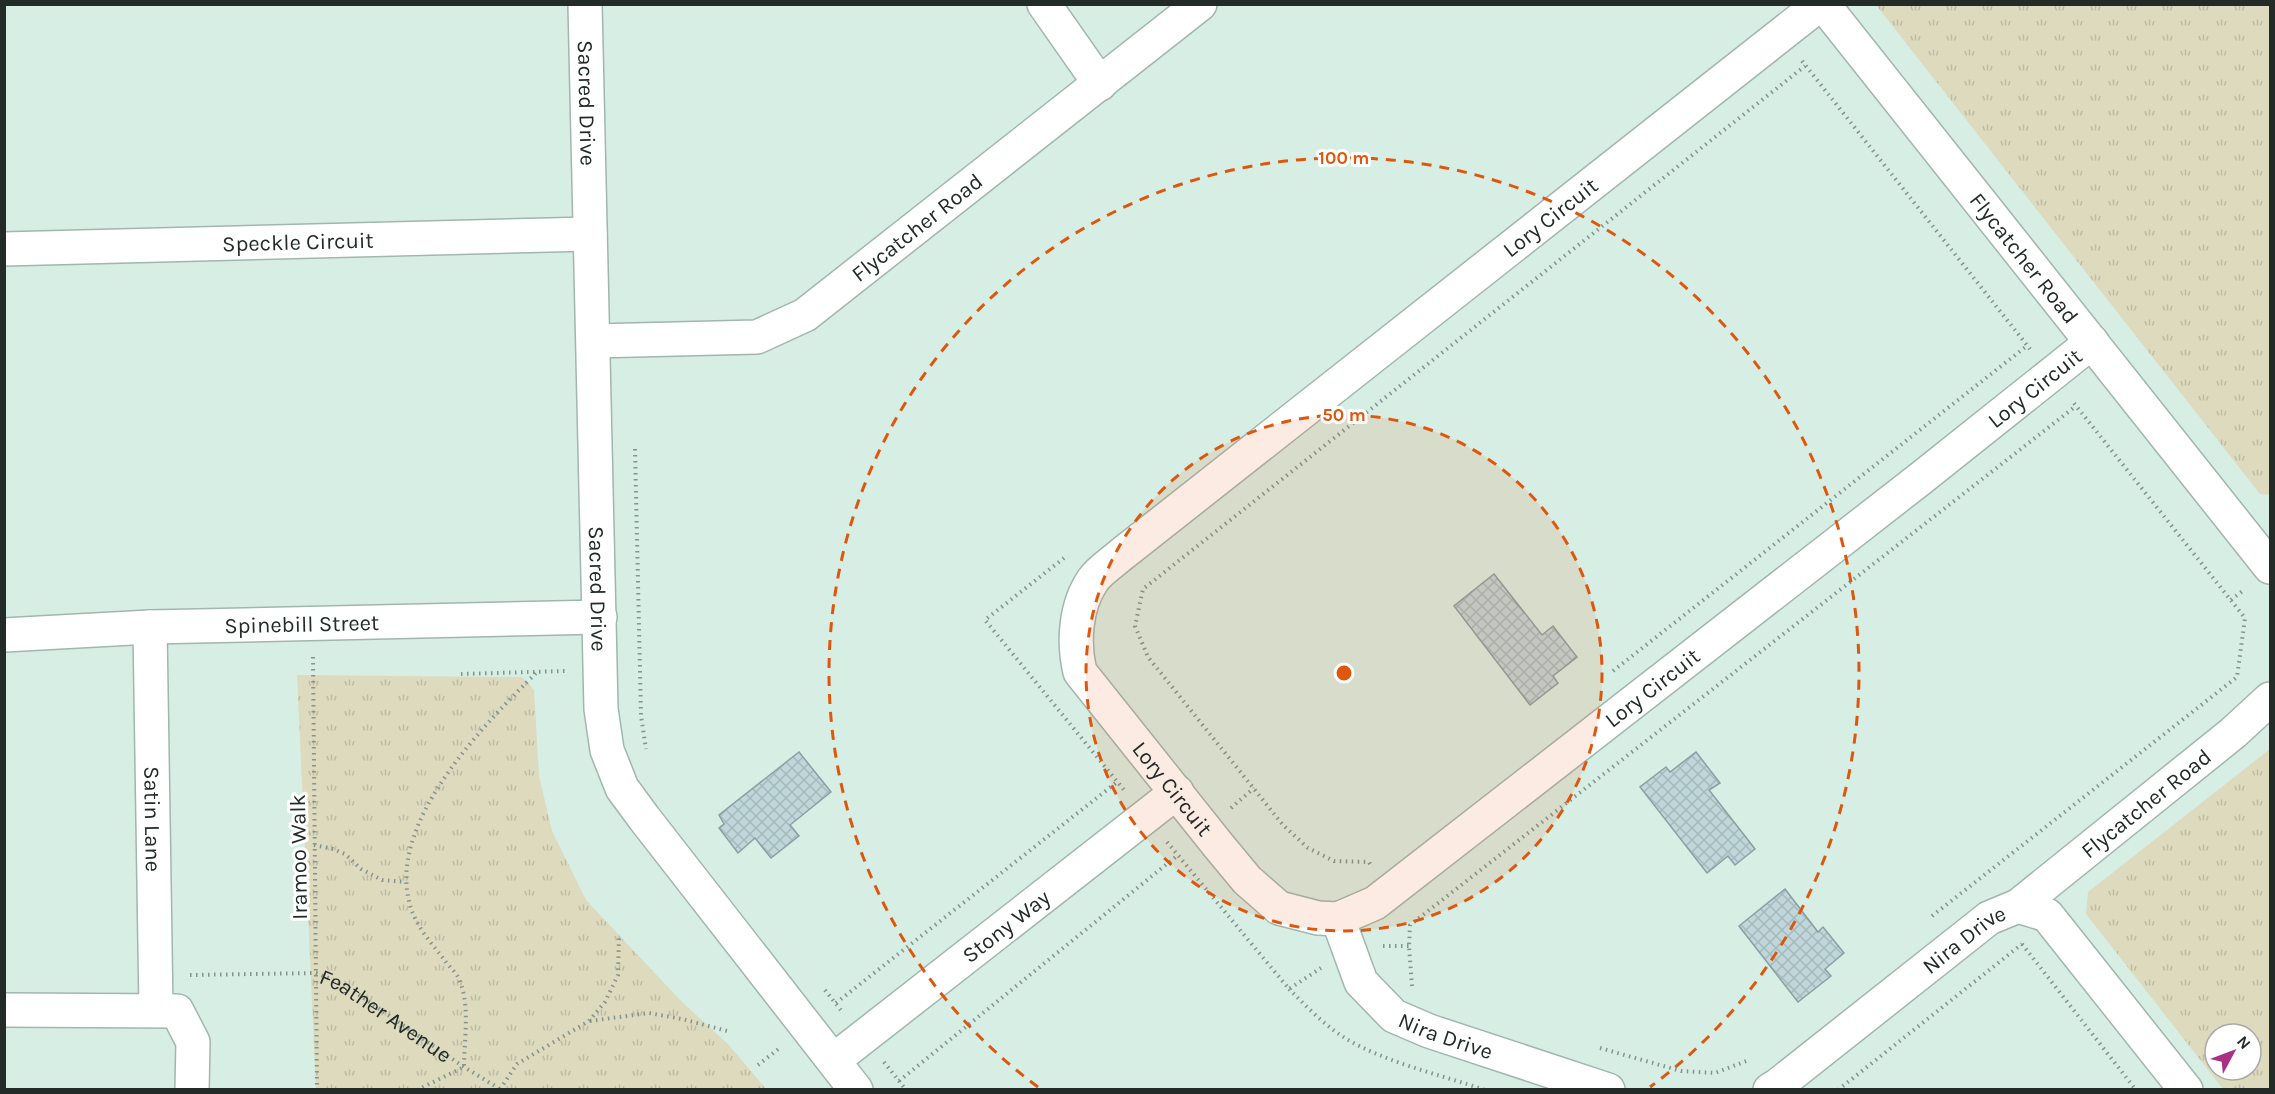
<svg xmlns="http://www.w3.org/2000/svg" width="2275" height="1094" font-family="Karla,sans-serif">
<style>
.park{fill:url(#park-tufts);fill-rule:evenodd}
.building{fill:url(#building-cross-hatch);stroke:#89a0a2;stroke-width:1.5}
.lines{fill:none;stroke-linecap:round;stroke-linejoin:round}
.minor-casing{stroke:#a1b6ae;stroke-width:36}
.path{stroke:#83948d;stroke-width:4;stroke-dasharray:1.5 4.5;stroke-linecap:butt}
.minor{stroke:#fff;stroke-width:33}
.ring{fill:none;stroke:#de570d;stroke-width:3;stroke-dasharray:10 8}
.labels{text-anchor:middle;stroke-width:6;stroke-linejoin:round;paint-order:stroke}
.street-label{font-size:22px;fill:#222b28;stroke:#fff}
.centre{fill:#de570d;stroke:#fff;stroke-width:3}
.ring-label{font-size:18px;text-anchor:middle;font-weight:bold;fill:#de570d;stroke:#fff;stroke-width:6;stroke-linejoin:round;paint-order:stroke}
</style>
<defs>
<pattern id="park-tufts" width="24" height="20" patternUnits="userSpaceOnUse" patternTransform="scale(1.5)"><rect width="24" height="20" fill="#dddabe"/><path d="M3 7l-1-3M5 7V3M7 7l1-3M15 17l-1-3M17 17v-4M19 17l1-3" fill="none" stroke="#bdbba3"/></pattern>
<pattern id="building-cross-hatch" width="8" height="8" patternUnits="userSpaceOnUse" patternTransform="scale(1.5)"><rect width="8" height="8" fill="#bfd7da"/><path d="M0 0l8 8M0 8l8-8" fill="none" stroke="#a4b9bb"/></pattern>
</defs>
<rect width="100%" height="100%" fill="#d7eee5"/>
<path class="park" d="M 1876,5 L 2270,5 L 2270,495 L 2260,494 Z
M 297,675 L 522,677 L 534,690 L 539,776 L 552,831 L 586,900 L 682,1002 L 729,1045 L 766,1089 L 316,1089 Z
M 2270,749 L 2270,1089 L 2223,1089 L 2086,914 L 2088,892 ZM 2215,1034 L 2251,1034 L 2251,1070 L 2215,1070 Z"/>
<path class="building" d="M 1494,574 L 1542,635 L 1553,626 L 1577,657 L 1553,676 L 1558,683 L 1530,705 L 1454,606 Z
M 799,752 L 831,792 L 790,825 L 799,836 L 771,858 L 755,838 L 738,853 L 719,828 L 724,824 L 719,815 Z
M 1696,752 L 1720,783 L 1709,790 L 1755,849 L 1735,865 L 1728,856 L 1707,873 L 1640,787 L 1666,767 L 1670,772 Z
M 1785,889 L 1818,932 L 1823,927 L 1844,953 L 1825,969 L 1831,976 L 1798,1002 L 1739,926 Z"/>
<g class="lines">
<g class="minor-casing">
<g id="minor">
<path id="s2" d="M 585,4 L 601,709 L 607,750 L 622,788 L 644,818 L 856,1090"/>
<path d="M 1044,4 L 1100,84"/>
<path id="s3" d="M 1820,4 L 1122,554 C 1113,562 1100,570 1093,580 C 1075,606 1073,643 1080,672 L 1218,845 L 1247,880 L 1279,908 L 1318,918 L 1338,919 L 1375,903 L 1920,479 L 2092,342"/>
<path id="s4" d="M 1823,4 L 2270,567"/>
<path id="s5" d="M 4,249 L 590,234"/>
<path id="s6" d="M 594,341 L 757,337 L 805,315 L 1200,4"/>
<path id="s7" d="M 150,627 L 156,1010"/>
<path id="s8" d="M 4,635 L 150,627 L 600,617"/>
<path id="s9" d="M 2018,906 L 2233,733 L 2270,699"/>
<path id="s10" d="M 1338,919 L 1361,982 L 1394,1016 L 1429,1031 L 1608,1090"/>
<path d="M 4,1010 L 177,1011 L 193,1042 L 192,1090"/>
<path id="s11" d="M 834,1060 L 1177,792"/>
<path id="s12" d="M 1770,1090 L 1778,1085 L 1989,918 L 2018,906 L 2047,915 L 2186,1090"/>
</g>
</g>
<g class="path">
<path d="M 1802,61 L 2030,349"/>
<path d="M 635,449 L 641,716 L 646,749"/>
<path d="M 1064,558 L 985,620 L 1124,790"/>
<path d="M 2231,600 L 2245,589"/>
<path d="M 313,657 L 317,1090"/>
<path d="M 1613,671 L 2028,345"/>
<path d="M 461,674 L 565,671"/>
<path d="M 1231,808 L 1254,788"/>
<path d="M 1167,842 L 1289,989 L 1321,968"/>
<path d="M 314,845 L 333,849 L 345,854 L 361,869 L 382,880 L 406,882"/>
<path d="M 1370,864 L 1369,862 L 1334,861 L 1308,848 L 1283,825 L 1148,657 L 1135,626 L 1143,589 L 1805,66"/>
<path d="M 1932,916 L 2237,677 L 2245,618 L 2073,402"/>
<path d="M 2022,944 L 2136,1090"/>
<path d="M 1383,946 L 1409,946"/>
<path id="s1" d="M 190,975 L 316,973 L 343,984 L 464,1067 L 500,1089"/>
<path d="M 1412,986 L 1409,946 L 1410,925 L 2076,406"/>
<path d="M 1289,989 C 1306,1006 1324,1025 1345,1038 C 1384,1062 1441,1075 1485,1090"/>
<path d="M 825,990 L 843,1013"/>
<path d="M 836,1003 L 1117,782"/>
<path d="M 590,1021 L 649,1013 L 682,1019 L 731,1032"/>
<path d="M 1600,1048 L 1681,1071 L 1715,1073 L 1749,1060"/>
<path d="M 884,1062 L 906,1090"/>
<path d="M 758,1065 L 781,1047"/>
<path d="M 899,1081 L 1178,855"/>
<path d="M 500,1089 L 517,1064 L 589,1021 L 605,1002 L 618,975 L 619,934"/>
<path d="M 417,1090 L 464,1067 C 464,1039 471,1003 458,977 C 455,972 450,967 446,962 C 433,945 416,927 410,905 C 386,822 485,724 538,671"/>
<path d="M 1838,1090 L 2022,944"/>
</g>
<use href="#minor" class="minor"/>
</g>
<circle cx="1344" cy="673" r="258" fill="#de570d" fill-opacity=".12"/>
<g class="ring">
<circle cx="1344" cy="673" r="258"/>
<path d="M1038 1087A515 515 0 1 1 1650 1087"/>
</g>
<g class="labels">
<g class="street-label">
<text dy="8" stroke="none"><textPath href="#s2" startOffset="99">Sacred Drive</textPath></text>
<text transform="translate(1550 217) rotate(-38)" y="8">Lory Circuit</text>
<text dy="8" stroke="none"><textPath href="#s6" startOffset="358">Flycatcher Road</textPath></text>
<text dy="8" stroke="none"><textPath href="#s5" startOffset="294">Speckle Circuit</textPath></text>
<text dy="8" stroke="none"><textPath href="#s4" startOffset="324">Flycatcher Road</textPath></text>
<text dy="8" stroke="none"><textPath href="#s3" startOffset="2270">Lory Circuit</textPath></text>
<text dy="8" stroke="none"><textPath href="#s2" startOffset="585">Sacred Drive</textPath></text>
<text dy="8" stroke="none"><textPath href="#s8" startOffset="298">Spinebill Street</textPath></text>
<text dy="8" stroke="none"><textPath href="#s3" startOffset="1784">Lory Circuit</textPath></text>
<text dy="8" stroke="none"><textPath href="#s3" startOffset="1172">Lory Circuit</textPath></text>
<text dy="8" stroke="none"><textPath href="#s9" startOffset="164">Flycatcher Road</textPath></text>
<text dy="8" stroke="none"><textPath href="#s7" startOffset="192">Satin Lane</textPath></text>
<text transform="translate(298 857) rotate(-91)" y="8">Iramoo Walk</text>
<text dy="8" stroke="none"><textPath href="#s11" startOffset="218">Stony Way</textPath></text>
<text dy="8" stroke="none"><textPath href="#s12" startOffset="246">Nira Drive</textPath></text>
<text dy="8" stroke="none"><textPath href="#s1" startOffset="208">Feather Avenue</textPath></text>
<text dy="8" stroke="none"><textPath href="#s10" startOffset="170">Nira Drive</textPath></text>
</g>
</g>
<circle cx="1344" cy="673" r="9" class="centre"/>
<g class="ring-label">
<text x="1344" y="164">100 m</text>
<text x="1344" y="421">50 m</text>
</g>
<rect width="2275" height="1094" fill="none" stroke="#222b28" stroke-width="12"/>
<g transform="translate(2233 1052) rotate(49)"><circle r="28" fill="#ffffff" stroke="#a7aaa9" stroke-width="1.5"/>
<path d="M0-4.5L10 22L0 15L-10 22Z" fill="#a93085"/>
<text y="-9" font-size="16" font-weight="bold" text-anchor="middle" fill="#222b28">N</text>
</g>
</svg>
